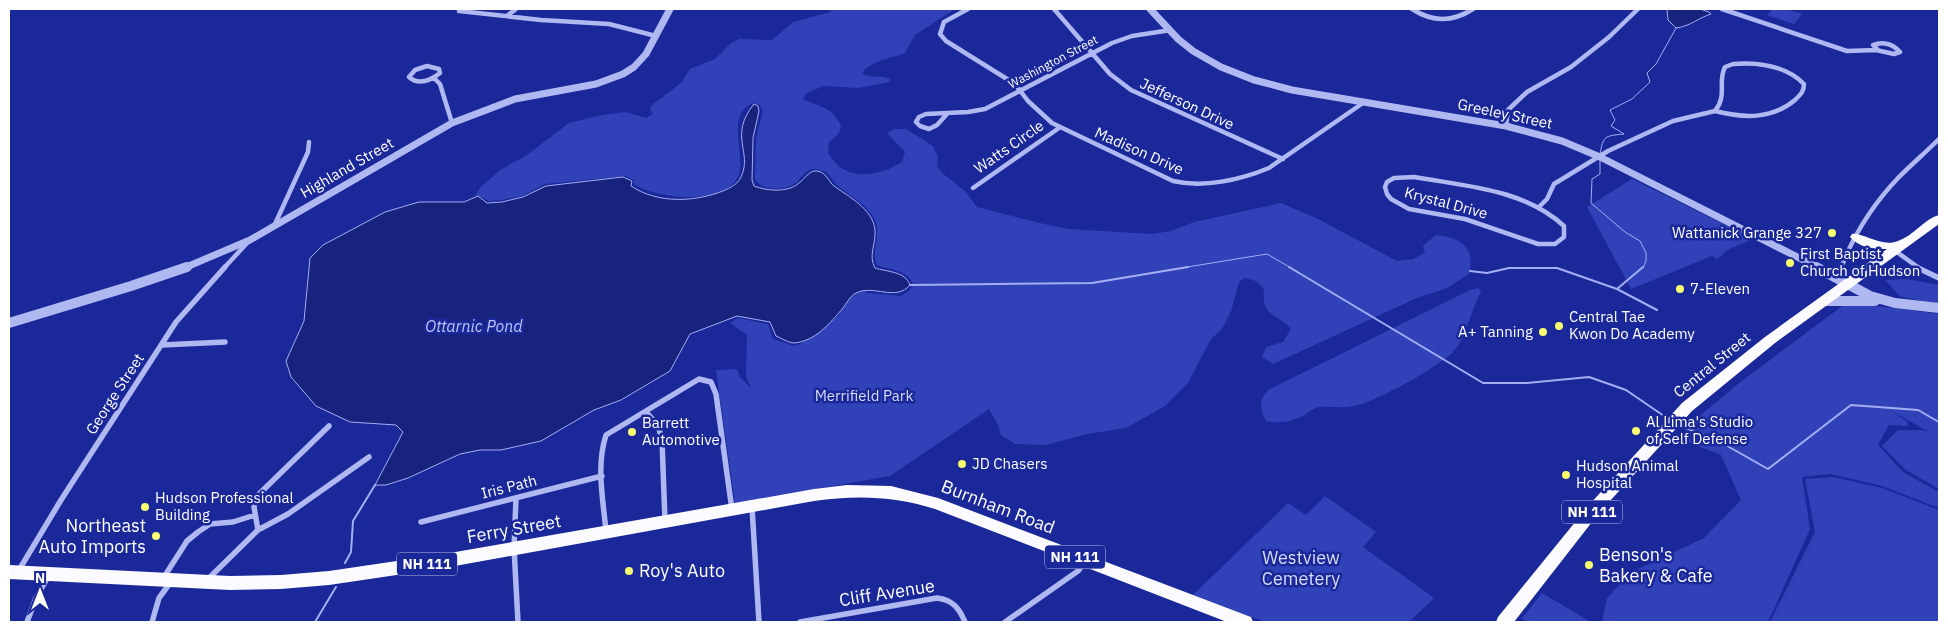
<svg xmlns="http://www.w3.org/2000/svg" width="1948" height="631" font-family="'IBM Plex Sans',sans-serif">
<style>
.green{fill:#3142b9}
.water{fill:#18237d;stroke:#a3aef3}
.lines{fill:none;stroke-linecap:round;stroke-linejoin:round}
.stream-far1{stroke:#a3aef3;stroke-width:1}
.stream{stroke:#a3aef3;stroke-width:2}
.minor-far1{stroke:#b0b8f1;stroke-width:4.5}
.minor{stroke:#b0b8f1;stroke-width:5.5}
.tertiary-far1{stroke:#b0b8f1;stroke-width:7}
.tertiary{stroke:#b0b8f1;stroke-width:10}
.primary{fill:#fafaff;fill-rule:evenodd}
.poi-dot{fill:#faff70;stroke:#1a289a;stroke-width:2}
.labels{text-anchor:middle;stroke-width:5;stroke-linejoin:round;paint-order:stroke}
.far-street-label{font-size:12px;fill:#fff;stroke:#1a289a}
.shield{fill:#1a289a;stroke:#babee1;stroke-width:1}
.shield-label{font-size:14px;font-weight:bold;fill:#fff}
.street-label{font-size:15px;fill:#fff;stroke:#1a289a}
.poi-label{font-size:15px;fill:#fff;stroke:#1a289a;text-anchor:start}
.park-label{font-size:15px;fill:#d7dcfc;stroke:#1a289a}
.water-label{font-size:16px;font-style:italic;fill:#bcc4f7;stroke:#1a289a}
.near-street-label{font-size:18px;fill:#fff;stroke:#1a289a}
.near-poi-label{font-size:18px;fill:#fff;stroke:#1a289a;text-anchor:start}
.near-park-label{font-size:18px;fill:#d7dcfc;stroke:#1a289a}
</style>
<rect width="100%" height="100%" fill="#1a289a"/>
<path class="green" d="M 831,9 L 955,9 L 915,35 L 905,53 C 892,58 868,61 862,74 C 871,78 881,75 890,79 L 889,82 L 858,88 L 823,86 L 805,94 L 803,99 C 821,108 833,107 841,126 L 839,133 L 829,142 L 828,153 C 832,158 836,165 841,168 C 860,180 885,173 902,162 L 905,152 L 887,133 L 895,129 L 906,129 L 933,146 L 938,157 L 937,166 L 942,173 L 965,191 L 977,207 L 1044,224 L 1068,229 L 1152,234 L 1171,231 L 1194,222 L 1281,203 L 1316,218 L 1397,261 L 1413,259 L 1425,253 L 1423,246 L 1436,235 C 1461,238 1476,247 1469,274 L 1447,288 L 1417,298 L 1273,364 L 1262,357 L 1266,347 L 1283,342 L 1291,329 C 1275,312 1261,317 1264,289 L 1256,281 L 1245,278 L 1239,282 L 1231,311 L 1222,329 L 1211,339 L 1188,383 L 1165,406 L 1126,428 L 1087,434 L 1046,445 L 1015,444 L 1001,435 L 998,425 L 989,409 L 890,476 L 735,503 L 716,370 L 737,369 L 740,377 L 751,388 L 746,376 L 747,335 L 730,323 L 738,318 L 768,324 L 773,339 L 794,346 L 802,343 L 839,315 C 840,302 850,293 861,289 L 868,293 L 901,296 L 909,291 L 913,284 C 907,269 890,270 877,265 C 870,251 882,235 875,220 C 867,203 849,196 836,184 C 832,180 830,175 826,172 C 824,171 817,169 815,169 C 806,168 802,177 797,182 C 786,191 762,192 755,179 L 756,138 L 763,111 L 760,105 L 754,103 C 724,112 747,158 738,177 C 723,206 657,199 634,184 L 634,180 L 626,176 L 545,184 L 522,196 L 501,200 L 489,201 L 476,195 L 480,188 L 500,170 L 527,155 L 569,123 L 602,115 L 626,112 L 646,118 L 653,114 L 650,109 L 652,105 L 681,83 L 690,69 L 715,59 L 731,43 L 739,39 L 772,40 L 793,22 L 831,12 Z
M 1773,9 L 1785,9 L 1802,14 L 1794,24 L 1767,15 Z
M 1632,179 L 1754,239 L 1729,249 L 1717,259 L 1712,256 L 1631,289 L 1587,207 Z
M 1906,279 L 1939,285 L 1939,305 L 1900,296 L 1885,280 Z
M 1478,288 L 1481,292 C 1471,309 1467,336 1454,351 C 1442,365 1377,401 1358,405 C 1345,409 1333,406 1320,407 C 1315,407 1310,411 1306,414 C 1292,422 1282,424 1266,421 C 1260,408 1258,402 1268,390 L 1470,290 Z
M 1845,304 L 1885,307 L 1939,314 L 1939,489 L 1906,470 L 1882,446 L 1898,430 L 1921,430 L 1929,432 L 1888,409 L 1908,422 L 1908,426 L 1889,425 L 1878,445 L 1903,472 L 1939,492 L 1939,508 L 1882,486 L 1831,474 L 1802,477 L 1810,529 L 1768,622 L 1602,622 L 1607,598 L 1632,572 L 1704,538 L 1741,500 L 1721,455 L 1685,441 L 1685,428 L 1738,384 Z
M 1833,477 L 1882,488 L 1939,510 L 1939,622 L 1770,622 L 1815,532 L 1805,479 Z
M 1325,496 L 1376,532 L 1363,547 L 1434,598 L 1409,622 L 1265,622 L 1193,595 L 1288,503 L 1306,515 Z
M 1542,593 L 1591,622 L 1527,622 L 1522,618 Z"/>
<path class="water" d="M 1667,9 L 1700,9 L 1709,12 L 1711,14 C 1698,18 1691,26 1676,28 L 1668,20 Z
M 754,104 L 758,106 L 759,111 L 753,138 L 752,180 L 754,186 C 767,191 788,193 799,183 C 805,179 809,170 817,171 C 826,172 828,181 834,186 C 849,197 873,209 875,230 C 876,244 868,256 875,268 C 887,272 905,271 910,285 C 896,302 873,284 856,293 C 851,295 846,304 843,308 C 830,323 816,341 794,343 C 789,343 781,338 776,336 L 770,322 L 737,316 L 690,334 L 670,371 L 621,400 L 594,410 L 541,441 L 501,450 L 480,450 L 460,454 L 408,478 L 386,485 L 375,485 L 403,432 L 396,425 L 350,422 L 316,406 L 291,377 L 286,361 L 304,321 L 310,258 L 323,245 L 385,212 L 419,202 L 464,202 L 478,196 L 487,203 L 502,202 L 523,197 L 546,186 L 623,177 L 632,181 L 631,186 C 658,204 695,202 723,191 C 730,188 738,184 741,177 C 753,152 728,136 754,104 Z"/>
<g class="lines">
<path class="stream-far1" d="M 1600,155 C 1603,135 1605,136 1624,134 L 1611,126 L 1615,120 L 1610,110 L 1632,99 L 1650,82 L 1647,73 L 1656,64 L 1676,28
M 1600,160 L 1600,174 L 1592,179 L 1591,203 L 1625,232 L 1640,241 L 1646,253 L 1646,261 L 1643,268
M 1181,268 L 1267,254 L 1291,268
M 1508,268 L 1558,268"/>
<path class="stream" d="M 1289,267 L 1483,383 L 1527,383 L 1589,377 L 1626,390 L 1664,416
M 1470,271 L 1487,273 L 1509,268 L 1557,268 L 1617,289 L 1657,310
M 910,285 L 1092,283 L 1188,267
M 1617,289 L 1643,267
M 1684,427 L 1722,443 L 1768,469 L 1851,405 L 1918,410 L 1939,422
M 345,563 L 351,552 L 353,521 L 375,485
M 315,622 L 336,587"/>
<path class="minor-far1" d="M 968,9 L 944,22 L 940,34 L 946,41 L 1015,84 L 1028,101 L 1052,123 L 1173,181 C 1204,188 1240,180 1269,168 L 1363,103
M 1054,9 L 1110,74 L 1131,90 L 1283,159
M 1412,9 C 1432,22 1453,22 1473,9
M 1722,9 L 1847,51 L 1876,50 L 1894,54 L 1900,52 C 1893,44 1883,41 1873,45 L 1878,50
M 459,11 L 541,20 L 609,24 L 656,36
M 507,16 L 516,9
M 1733,64 C 1758,62 1786,66 1804,84 C 1804,92 1800,95 1795,100 C 1771,120 1743,118 1715,111 C 1728,94 1717,83 1725,67 Z
M 427,66 L 439,69 L 440,73 C 431,80 419,86 409,77 L 415,70 Z
M 434,78 L 440,84 L 452,123
M 947,114 L 937,125 L 929,129 L 920,126 L 916,122 L 919,117 L 926,114 L 968,112 L 985,109 L 1112,43 L 1132,36 L 1171,30
M 1506,126 L 1508,110 L 1527,92 L 1571,67 L 1609,37 L 1638,9
M 1414,177 C 1465,186 1524,189 1564,226 L 1564,237 L 1555,244 L 1538,244 L 1465,219 L 1409,209 L 1391,199 L 1387,194 L 1385,187 L 1387,182 L 1394,178 Z
M 973,188 L 1059,128
M 1538,208 L 1547,199 L 1554,184 L 1608,151 L 1673,121 L 1715,111
M 275,224 L 308,152 L 309,142
M 1894,250 L 1919,268
M 224,268 L 248,242
M 1841,268 C 1854,234 1874,203 1899,177 C 1912,164 1926,152 1939,139"/>
<path class="minor" d="M 1841,267 L 1839,273 L 1843,278
M 1916,267 L 1939,278
M 162,345 L 225,342
M 646,412 L 658,425 L 662,440 L 665,521
M 516,498 L 514,548 L 518,622
M 752,507 L 759,622
M 421,522 L 602,476
M 258,530 L 254,507 L 257,496 L 329,426
M 606,531 C 603,499 596,466 606,435 L 699,379 L 711,382 L 716,394 L 732,510
M 19,570 L 61,500 L 176,322 L 225,267
M 164,577 L 187,541 L 198,532 L 210,524 L 233,522 L 255,515
M 207,580 L 258,530 L 288,514 L 369,457
M 27,622 L 36,598 L 49,575
M 152,622 L 159,598 L 170,583
M 800,622 L 937,598 C 953,600 959,608 965,622
M 1005,622 L 1078,571 L 1085,562"/>
<path class="tertiary-far1" d="M 1150,9 L 1178,39 L 1193,51 L 1221,67 L 1254,80 L 1292,90 L 1506,126 L 1562,141 L 1600,157 L 1819,268
M 184,268 L 250,240 L 452,123 L 515,99 L 596,84 L 623,74 L 634,67 L 646,54 L 670,9"/>
<path class="tertiary" d="M 1816,267 L 1870,296 L 1895,303 L 1939,308
M 1826,301 L 1875,301
M 9,323 L 131,286 L 187,267"/>
<path class="primary" d="M 1939,215 L 1939,224 L 1775,343 L 1692,411 L 1599,513 L 1514,622 L 1496,622 L 1498,617 L 1589,505 L 1682,403 L 1765,337 L 1887,249 C 1873,249 1860,248 1850,237 L 1852,234 C 1862,232 1882,248 1898,241 C 1913,236 1924,219 1939,215 Z
M 847,485 L 891,486 L 938,498 L 1251,617 L 1253,622 L 1227,622 L 935,509 C 894,496 856,495 814,501 L 444,568 L 329,585 L 281,589 L 230,590 L 9,579 L 9,565 L 230,576 L 281,575 L 329,571 L 444,554 L 814,489 Z"/>
</g>
<g class="poi-dot">
<circle cx="1832" cy="233" r="5"/>
<circle cx="1790" cy="263" r="5"/>
<circle cx="1680" cy="289" r="5"/>
<circle cx="1559" cy="326" r="5"/>
<circle cx="1543" cy="332" r="5"/>
<circle cx="1636" cy="431" r="5"/>
<circle cx="632" cy="432" r="5"/>
<circle cx="962" cy="464" r="5"/>
<circle cx="1566" cy="475" r="5"/>
<circle cx="145" cy="507" r="5"/>
<circle cx="156" cy="536" r="5"/>
<circle cx="1589" cy="565" r="5"/>
<circle cx="629" cy="571" r="5"/>
</g>
<g class="labels">
<g class="far-street-label">
<text transform="translate(1053 62) rotate(-28)" y="4">Washington Street</text>
</g>
<g class="shield">
<rect x="1562" y="500.5" width="60" height="23" rx="4"/>
<rect x="1045" y="545.5" width="60" height="23" rx="4"/>
<rect x="397" y="552.5" width="60" height="23" rx="4"/>
</g>
<g class="shield-label">
<text x="1592" y="517">NH 111</text>
<text x="1075" y="562">NH 111</text>
<text x="427" y="569">NH 111</text>
</g>
<g class="street-label">
<text transform="translate(1187 104) rotate(25)" y="5">Jefferson Drive</text>
<text transform="translate(1505 114) rotate(12)" y="5">Greeley Street</text>
<text transform="translate(1009 147) rotate(-35)" y="5">Watts Circle</text>
<text transform="translate(1139 151) rotate(24)" y="5">Madison Drive</text>
<text transform="translate(347 168) rotate(-30)" y="5">Highland Street</text>
<text transform="translate(1446 203) rotate(15)" y="5">Krystal Drive</text>
<text transform="translate(1712 365) rotate(-39)" y="5">Central Street</text>
<text transform="translate(115 394) rotate(-57)" y="5">George Street</text>
<text transform="translate(509 487) rotate(-14)" y="5">Iris Path</text>
</g>
<g class="poi-label">
<text x="1822" y="238" text-anchor="end">Wattanick Grange 327</text>
<text x="1800" y="259">First Baptist<tspan x="1800" dy="17">Church of Hudson</tspan></text>
<text x="1690" y="294">7-Eleven</text>
<text x="1569" y="322">Central Tae<tspan x="1569" dy="17">Kwon Do Academy</tspan></text>
<text x="1533" y="337" text-anchor="end">A+ Tanning</text>
<text x="1646" y="427">Al Lima's Studio<tspan x="1646" dy="17">of Self Defense</tspan></text>
<text x="642" y="428">Barrett<tspan x="642" dy="17">Automotive</tspan></text>
<text x="972" y="469">JD Chasers</text>
<text x="1576" y="471">Hudson Animal<tspan x="1576" dy="17">Hospital</tspan></text>
<text x="155" y="503">Hudson Professional<tspan x="155" dy="17">Building</tspan></text>
</g>
<g class="park-label">
<text x="864" y="401">Merrifield Park</text>
</g>
<g class="water-label">
<text x="474" y="332">Ottarnic Pond</text>
</g>
<g class="near-street-label">
<text transform="translate(998 507) rotate(21)" y="6">Burnham Road</text>
<text transform="translate(514 529) rotate(-10)" y="6">Ferry Street</text>
<text transform="translate(887 593) rotate(-9)" y="6">Cliff Avenue</text>
</g>
<g class="near-poi-label">
<text x="146" y="532" text-anchor="end">Northeast<tspan x="146" dy="21">Auto Imports</tspan></text>
<text x="1599" y="561">Benson's<tspan x="1599" dy="21">Bakery &amp; Cafe</tspan></text>
<text x="639" y="577">Roy's Auto</text>
</g>
<g class="near-park-label">
<text x="1301" y="564">Westview<tspan x="1301" dy="21">Cemetery</tspan></text>
</g>
</g>
<rect width="1948" height="631" fill="none" stroke="#ffffff" stroke-width="20"/>
<g transform="translate(40 591)" stroke="#1a289a" stroke-width="4" paint-order="stroke">
<path d="M0-4L9 19L0 12L-9 19Z" fill="#ffffff"/>
<text y="-8" font-size="14" font-weight="bold" text-anchor="middle" fill="#ffffff">N</text>
</g>
</svg>
